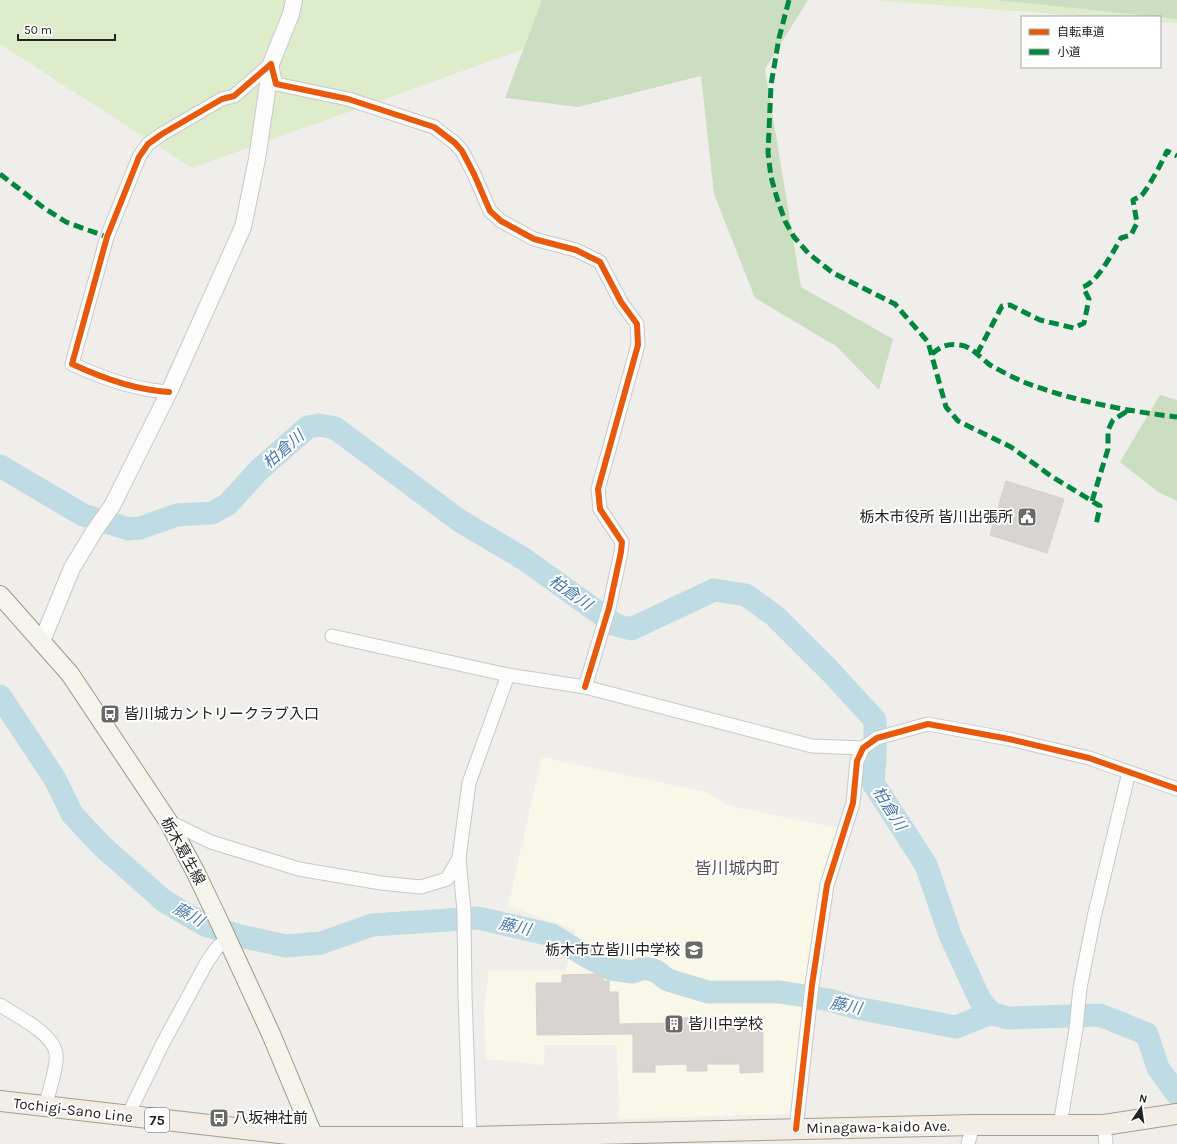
<svg xmlns="http://www.w3.org/2000/svg" width="1177" height="1144" font-family="Karla,'Noto Sans JP',sans-serif">
<style>
.education{fill:#f8f7e8}
.grass{fill:#ddeccb}
.forest{fill:#cbdec1}
.lines{fill:none;stroke-linecap:round;stroke-linejoin:round}
.river{stroke:#bfdbe3;stroke-width:23}
.building{fill:#d7d4d2;stroke:#d3d0cc}
.minor-casing{stroke:#c9c8c7;stroke-width:15}
.tertiary-casing{stroke:#c9c8c7;stroke-width:18}
.secondary-casing{stroke:#999a82;stroke-width:20}
.primary-casing{stroke:#a79c86;stroke-width:22}
.minor{stroke:#fdfcfc;stroke-width:13}
.tertiary{stroke:#fdfcfc;stroke-width:16}
.secondary{stroke:#f4f4ed;stroke-width:18}
.primary{stroke:#f3ede7;stroke-width:20}
.quiet{stroke:#00873e;stroke-width:5;stroke-dasharray:10 5;stroke-linecap:butt}
.cycleway-casing{stroke:#fff;stroke-width:8}
.cycleway{stroke:#e8590c;stroke-width:6}
.labels{text-anchor:middle;stroke-width:4;stroke-linejoin:round;paint-order:stroke}
.shield{fill:#fff;stroke:#646464;stroke-width:1}
.shield-label{font-size:14px;font-weight:bold;fill:#222}
.poi-label{font-size:15px;fill:#222;stroke:#fff;text-anchor:start}
.street-label{font-size:15px;fill:#222;stroke:#fff}
.water-label{font-size:16px;font-style:italic;fill:#4a7aab;stroke:#fff}
.quarter-label{font-size:17px;fill:#555;stroke:#fff}
</style>
<rect width="100%" height="100%" fill="#f0eeeb"/>
<path class="education" d="M 542,757 L 705,792 L 730,806 L 839,828 L 789,1114 L 619,1119 L 617,1045 L 545,1045 L 544,1065 L 486,1059 L 484,1011 L 489,971 L 566,970 L 576,930 L 508,906 Z"/>
<path class="grass" d="M 0,0 L 661,0 L 192,168 L 0,44 Z
M 871,0 L 1177,0 L 1177,23 L 1160,22 L 1160,17 L 1093,17 Z"/>
<path class="forest" d="M 542,0 L 808,0 L 765,69 L 801,287 L 893,339 L 879,390 L 836,346 L 755,298 L 714,194 L 701,76 L 578,107 L 505,98 Z
M 996,0 L 1177,0 L 1177,19 L 1160,17 Z
M 1160,395 L 1177,400 L 1177,501 L 1158,492 L 1120,462 Z"/>
<g class="lines">
<path class="river" d="M 0,466 L 83,515 L 129,529 L 140,528 L 177,515 L 212,513 L 228,504 L 259,470 L 308,427 L 319,425 L 335,428 L 460,521 L 524,559 L 616,625 L 631,629 L 714,590 L 746,595 L 775,616 L 829,670 L 875,720 L 875,760 L 873,783 L 926,865 L 950,935 L 980,1000 L 991,1013
M 0,696 L 55,779 L 72,814 L 102,846 L 164,901 L 205,925 L 240,936 L 286,946 L 321,943 L 372,925 L 478,918 L 552,935 L 586,956 L 611,969 L 632,972 L 644,968 L 656,971 L 668,980 L 708,992 L 780,992 L 829,1000 L 857,1008 L 956,1027 L 991,1013 L 1008,1018 L 1100,1015 L 1147,1034 L 1158,1068 L 1177,1094"/>
</g>
<path class="building" d="M 1006,481 L 1064,499 L 1047,553 L 990,535 Z
M 603,974 L 603,981 L 609,981 L 609,992 L 618,992 L 619,1024 L 678,1023 L 678,1018 L 715,1017 L 716,1024 L 763,1023 L 763,1072 L 740,1073 L 740,1064 L 707,1064 L 707,1071 L 687,1071 L 687,1064 L 655,1065 L 655,1072 L 633,1072 L 633,1034 L 537,1035 L 536,983 L 562,983 L 562,975 Z"/>
<g class="lines">
<g class="minor-casing">
<path id="minor" d="M 169,392 C 135,390 102,378 72,364 L 107,237 L 139,157 L 148,144 L 162,134 L 222,99 L 234,96 L 271,64 L 276,84 L 348,99 L 434,127 L 455,143 L 462,151 L 474,174 L 490,211 L 501,221 L 534,239 L 576,250 L 600,262 L 621,302 L 637,324 L 638,345 L 598,489 L 600,509 L 622,542 L 621,552 L 609,608 L 585,687
M 332,636 L 508,675 L 585,687 L 812,746 L 863,748
M 168,821 L 211,842 L 299,869 L 381,883 L 421,887 L 447,879 L 459,858
M 0,1005 C 15,1015 53,1033 56,1053 C 58,1067 48,1093 45,1108
M 127,1117 L 163,1043 L 207,962 L 216,949 L 221,944 L 228,942
M 1060,1125 L 1076,1029 L 1080,988 L 1094,917 L 1129,772
M 1104,1125 L 1106,1144
M 796,1129 L 812,985 L 827,885 L 853,803 L 857,761 L 863,748 L 877,738 L 928,724 L 1009,739 L 1089,758 L 1177,789
M 470,1137 L 465,995 L 464,911 L 459,858 L 469,783 L 508,675
M 968,1144 L 973,1125"/>
</g>
<g class="tertiary-casing">
<path id="tertiary" d="M 42,641 L 72,568 L 95,530 L 112,506 L 169,392 L 243,227 L 257,159 L 271,64 L 291,14 L 294,0"/>
</g>
<g class="secondary-casing">
<path id="secondary" d="M 0,595 L 70,674 L 168,821 L 195,871 L 218,919 L 271,1034 L 314,1137"/>
</g>
<g class="primary-casing">
<path id="primary" d="M 0,1101 L 314,1137 L 470,1137 L 973,1125 L 1104,1125 L 1177,1114"/>
</g>
<use href="#minor" class="minor"/>
<use href="#tertiary" class="tertiary"/>
<use href="#secondary" class="secondary"/>
<use href="#primary" class="primary"/>
<path class="quiet" d="M 789,0 L 779,38 L 771,85 L 768,153 L 771,177 L 777,198 L 785,221 L 794,237 L 808,253 L 833,273 L 895,304 L 928,342 L 946,407 L 958,421 L 1011,447 L 1051,476 L 1100,506 L 1096,525
M 0,174 L 44,208 L 66,222 L 107,237
M 932,354 C 941,346 948,343 960,345 C 971,346 981,358 990,365 C 1001,371 1014,378 1026,383 C 1074,401 1126,411 1177,417
M 977,354 L 1002,306 L 1010,305 L 1040,320 L 1074,328 L 1084,323 L 1089,299 L 1083,287 C 1097,283 1113,252 1121,238 L 1131,235 L 1137,223 L 1133,200 C 1135,199 1139,197 1141,196 C 1146,192 1164,159 1167,151 L 1177,156
M 1092,501 L 1108,449 L 1108,430 L 1113,420 L 1129,410"/>
<g class="cycleway-casing">
<path id="cycleway" d="M 169,392 C 135,390 102,378 72,364 L 107,237 L 139,157 L 148,144 L 162,134 L 222,99 L 234,96 L 271,64 L 276,84 L 348,99 L 434,127 L 455,143 L 462,151 L 474,174 L 490,211 L 501,221 L 534,239 L 576,250 L 600,262 L 621,302 L 637,324 L 638,345 L 598,489 L 600,509 L 622,542 L 621,552 L 609,608 L 585,687
M 796,1129 L 812,985 L 827,885 L 853,803 L 857,761 L 863,748 L 877,738 L 928,724 L 1009,739 L 1089,758 L 1177,789"/>
</g>
<use href="#cycleway" class="cycleway"/>
</g>
<defs>
<g id="civic-square" transform="scale(1)"><rect x="-9" y="-9" width="18" height="18" rx="4" fill="#6a6968" stroke="#fff"/><path d="M-.6-6.5H3V-4.5H.6V-3L4-1V1h2V6H-6V1h2V-1L-.6-3ZM-1.2 2.5V6h2.4V2.5Z" fill="#fff"/></g>
<g id="bus-square" transform="scale(1)"><rect x="-9" y="-9" width="18" height="18" rx="4" fill="#6a6968" stroke="#fff"/><path d="M-5-6H5V4H4V6H2V4H-2V6H-4V4H-5ZM-3.5-4V0h7V-4ZM-3.5 1.2v1.5H-2V1.2ZM2 1.2v1.5H3.5V1.2Z" fill="#fff"/></g>
<g id="school-square" transform="scale(1)"><rect x="-9" y="-9" width="18" height="18" rx="4" fill="#6a6968" stroke="#fff"/><path d="M0-5L7-2L0 1L-7-2ZM-4 1L0 2.5L4 1V4Q0 6-4 4Z" fill="#fff"/></g>
<g id="building-square" transform="scale(1)"><rect x="-9" y="-9" width="18" height="18" rx="4" fill="#6a6968" stroke="#fff"/><path d="M-4-6H4V6H1V3H-1V6H-4ZM-2.5-4.3h1.7v1.8h-1.7ZM.8-4.3h1.7v1.8H.8ZM-2.5-1h1.7V.8h-1.7ZM.8-1h1.7V.8H.8Z" fill="#fff"/></g>
</defs>
<g fill-rule="evenodd">
<use href="#civic-square" x="1027" y="517"/>
<use href="#bus-square" x="110" y="714"/>
<use href="#school-square" x="694" y="950"/>
<use href="#building-square" x="674" y="1024"/>
<use href="#bus-square" x="219" y="1118"/>
</g>
<g class="labels">
<rect class="shield" x="145" y="1108" width="24" height="24" rx="3"/>
<g class="shield-label">
<text x="157" y="1125">75</text>
</g>
<g class="poi-label">
<text x="1013" y="522" text-anchor="end">栃木市役所 皆川出張所</text>
<text x="124" y="719">皆川城カントリークラブ入口</text>
<text x="680" y="955" text-anchor="end">栃木市立皆川中学校</text>
<text x="688" y="1029">皆川中学校</text>
<text x="233" y="1123">八坂神社前</text>
</g>
<g class="street-label">
<text transform="translate(183 851) rotate(61)" y="5">栃木葛生線</text>
<text transform="translate(73 1110) rotate(7)" y="5">Tochigi-Sano Line</text>
<text transform="translate(878 1127) rotate(-1)" y="5">Minagawa-kaido Ave.</text>
</g>
<g class="water-label">
<text transform="translate(283 449) rotate(-41)" y="6">柏倉川</text>
<text transform="translate(571 592) rotate(35)" y="6">柏倉川</text>
<text transform="translate(890 808) rotate(58)" y="6">柏倉川</text>
<text transform="translate(189 914) rotate(29)" y="6">藤川</text>
<text transform="translate(515 926) rotate(13)" y="6">藤川</text>
<text transform="translate(846 1005) rotate(11)" y="6">藤川</text>
</g>
<g class="quarter-label">
<text x="737" y="874">皆川城内町</text>
</g>
</g>
<rect x="1021" y="16" width="140" height="52" fill="#ffffff" stroke="#a7a7a7"/>
<rect x="1029" y="29" width="20" height="6" fill="#e8590c" stroke="#a7a7a7"/>
<text x="1057" y="36" font-size="12" fill="#222222">自転車道</text>
<rect x="1029" y="49" width="20" height="6" fill="#00873e" stroke="#a7a7a7"/>
<text x="1057" y="56" font-size="12" fill="#222222">小道</text>
<g transform="translate(1141 1108) rotate(13)" stroke="#ffffff" stroke-width="3" paint-order="stroke">
<path d="M0-3L7 15L0 10L-7 15Z" fill="#222222"/>
<text y="-6" font-size="11" font-weight="bold" text-anchor="middle" fill="#222222">N</text>
</g>
<path d="M18 34v6h97v-6" fill="none" stroke="#222222" stroke-width="2"/>
<text x="24" y="34" font-size="12" fill="#222222" stroke="#ffffff" stroke-width="3" paint-order="stroke">50 m</text>
</svg>
